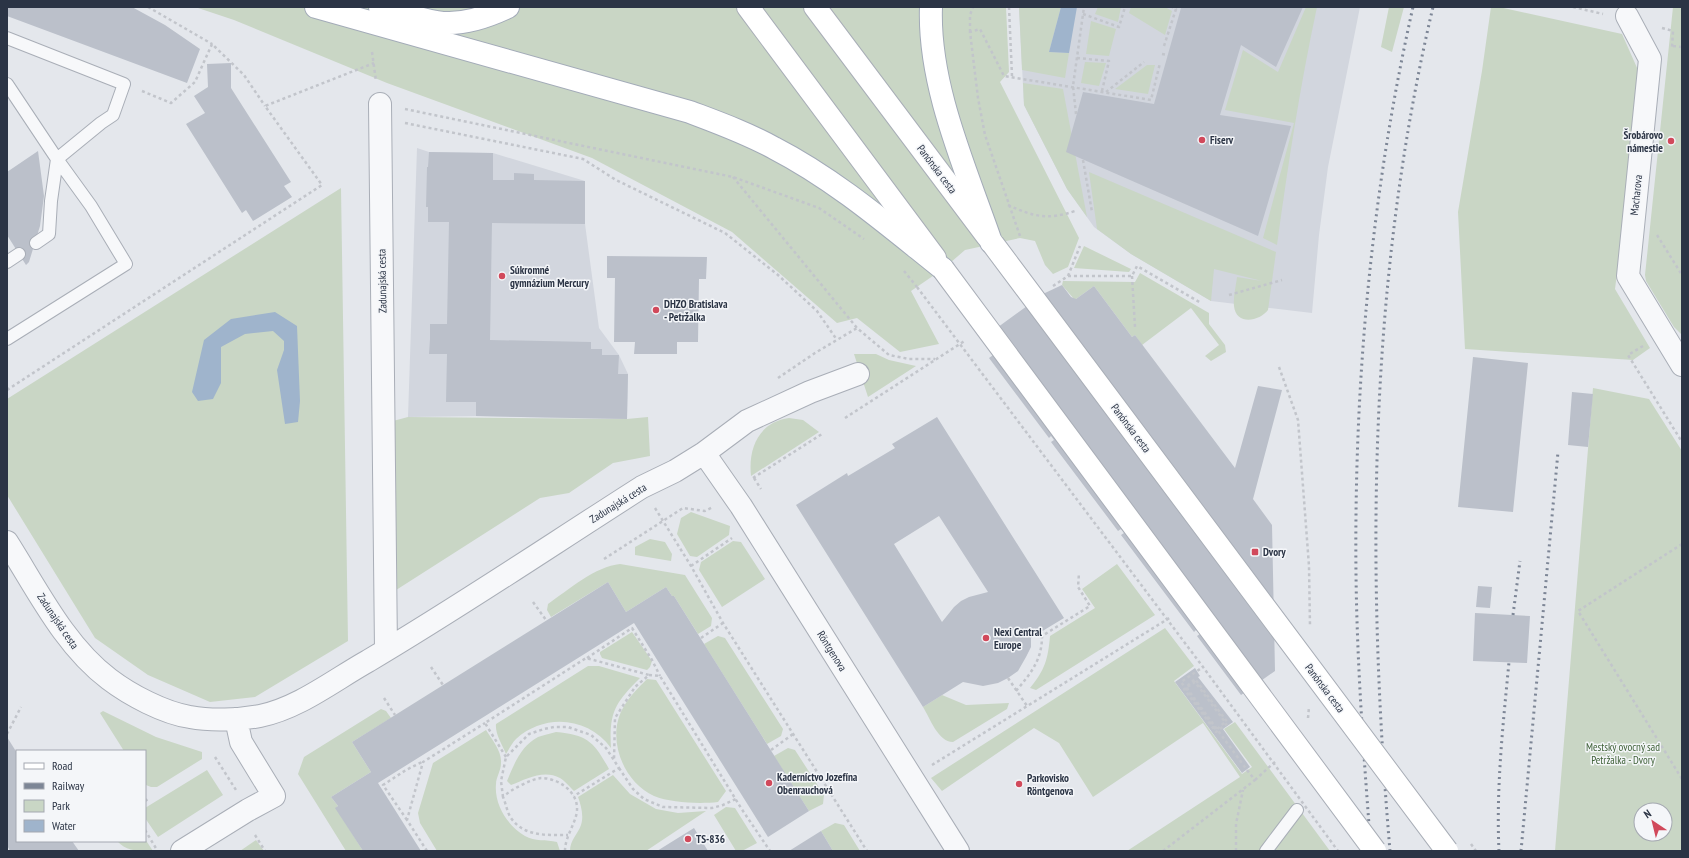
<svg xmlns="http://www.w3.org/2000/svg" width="1689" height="858" font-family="'PT Sans Narrow',sans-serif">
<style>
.built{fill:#d2d6de}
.green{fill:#c9d6c5;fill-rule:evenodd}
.water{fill:#9fb4cc}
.building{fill:#bbc0ca;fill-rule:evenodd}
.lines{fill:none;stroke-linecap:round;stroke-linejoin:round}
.lane-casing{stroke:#a9aeb7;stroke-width:14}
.street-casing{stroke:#a9aeb7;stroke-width:24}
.secondary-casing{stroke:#a9aeb7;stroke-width:24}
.primary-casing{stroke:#a3abb8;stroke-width:24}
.path{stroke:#c2c5cb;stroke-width:2.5;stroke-dasharray:3 3;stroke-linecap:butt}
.lane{stroke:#f7f8fa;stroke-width:12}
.street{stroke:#f7f8fa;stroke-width:22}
.secondary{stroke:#fff;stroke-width:22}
.primary{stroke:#fff;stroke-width:22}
.rail{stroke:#7d8696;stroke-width:3;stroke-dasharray:2 4;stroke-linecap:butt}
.secondary-bridge-casing{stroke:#a9aeb7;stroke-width:24;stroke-linecap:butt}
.path-bridge{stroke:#c2c5cb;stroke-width:2.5;stroke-dasharray:3 3;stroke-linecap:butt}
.secondary-bridge{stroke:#fff;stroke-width:22}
.poi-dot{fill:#d1495b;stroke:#f4f6f9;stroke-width:1.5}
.labels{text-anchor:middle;stroke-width:3;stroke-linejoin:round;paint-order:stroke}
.poi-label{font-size:11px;font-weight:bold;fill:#2b3445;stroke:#f4f6f9;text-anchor:start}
.street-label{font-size:11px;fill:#2b3445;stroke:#f4f6f9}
.park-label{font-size:11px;fill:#3f6138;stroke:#f4f6f9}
</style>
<rect width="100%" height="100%" fill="#e4e7ec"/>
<path class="built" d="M 1019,7 L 1360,7 L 1328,167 L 1319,235 L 1312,313 L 1211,301 L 1131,254 L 1094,227 L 1067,189 L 1024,105 Z
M 417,148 L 429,152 L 493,153 L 585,181 L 585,224 L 599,328 L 619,355 L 628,374 L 627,419 L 476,416 L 408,417 Z"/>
<path class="green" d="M 195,7 L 1006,7 L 1009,72 L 1000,82 L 1079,238 L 1068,267 L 1053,274 L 1045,265 L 1035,241 L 1020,238 L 965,250 L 943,269 L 911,291 L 939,344 L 900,352 L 857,318 L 837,323 L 732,232 L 592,158 L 387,83 L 234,20 Z
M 1019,7 L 1061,7 L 1049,52 L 1069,53 L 1065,78 L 1022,70 Z
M 1098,7 L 1121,7 L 1118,22 L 1095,14 Z
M 1131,7 L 1165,7 L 1172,11 L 1165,35 L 1129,13 Z
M 1306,7 L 1317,7 C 1300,86 1288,165 1277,245 L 1263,238 L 1294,123 L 1225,110 L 1243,50 L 1278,72 Z
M 1389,7 L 1404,7 L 1392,52 L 1381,47 Z
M 1491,7 L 1499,7 L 1622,34 L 1642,79 L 1615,289 L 1650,348 L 1633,360 L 1465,349 L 1458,212 L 1482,71 Z
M 1673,7 L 1682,7 L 1682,335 L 1674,327 L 1646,281 L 1645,275 Z
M 1091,21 L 1116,29 L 1109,56 L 1086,54 Z
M 1085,62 L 1106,63 L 1099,86 L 1081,83 Z
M 1147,65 L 1155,65 L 1148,94 L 1115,89 Z
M 1023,83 L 1063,89 L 1087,217 L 1067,189 L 1024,105 Z
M 1089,172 L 1276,252 L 1268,310 C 1260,321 1236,326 1234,306 C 1233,297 1236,286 1237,277 L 1262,281 L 1214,269 L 1211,301 L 1131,254 L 1097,229 Z
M 341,188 L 348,641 L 255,697 L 210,702 L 148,675 L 95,638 L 7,495 L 7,399 Z
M 1084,246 L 1131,269 L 1129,272 L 1074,268 Z
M 1140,273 L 1209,313 L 1209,324 L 1225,345 L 1226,352 L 1211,361 L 1205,356 L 1219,345 L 1191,308 L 1142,345 L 1135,335 L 1132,337 L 1094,286 L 1076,299 L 1074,299 L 1062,285 L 1063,281 L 1135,282 Z
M 854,354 L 876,354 L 889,360 L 916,366 L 868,397 Z
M 1593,388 L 1649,399 L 1682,451 L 1682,851 L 1555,851 ZM 1641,810 L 1665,810 L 1665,834 L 1641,834 Z
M 408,417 L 627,419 L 648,417 L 650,456 L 613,463 L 569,493 L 540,498 L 393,592 L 393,421 Z
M 789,418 L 803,420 L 819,432 L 751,476 C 748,448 759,422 789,418 Z
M 691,512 L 730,526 L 729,535 L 697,557 L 690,556 L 677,534 L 681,518 Z
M 650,539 L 665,542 L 672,554 L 671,561 L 635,555 L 635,547 Z
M 733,541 L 741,542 L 765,579 L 722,607 L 699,570 L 701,562 Z
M 620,564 L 685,575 L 712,618 L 711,626 L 698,634 L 674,596 L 672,596 L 666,587 L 626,612 L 608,582 L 551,617 L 547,610 L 548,604 C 568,590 596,566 620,564 Z
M 1117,564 L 1155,615 L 1036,690 L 1030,688 C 1045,670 1048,659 1050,636 L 1095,608 L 1082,589 Z
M 1165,628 L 1194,666 L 1174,681 L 1242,774 L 1252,767 L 1224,729 L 1235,722 L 1330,851 L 1127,851 L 1240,777 L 1203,723 L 1093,797 L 1059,743 L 1034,728 L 942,791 L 931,778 Z
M 632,632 L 652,661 L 650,667 L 647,670 L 602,658 L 600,654 L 600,652 Z
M 718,636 L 725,638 L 783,729 L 781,736 L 767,744 L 704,644 Z
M 588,666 L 599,666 L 640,678 C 615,703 609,712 611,748 C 588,717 545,713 516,739 C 512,743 509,749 506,754 C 502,744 495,734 496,724 Z
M 647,679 L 656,680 L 726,791 L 718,802 C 700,804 671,803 654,796 C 623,782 606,738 623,708 C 629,697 638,688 647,679 Z
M 942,695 L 966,705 L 1009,703 L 1007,709 L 953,742 C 938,742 930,718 923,707 Z
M 381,709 L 386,711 L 391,718 L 352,742 L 371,772 L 331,797 L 338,806 L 336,808 L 363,851 L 346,851 L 298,774 L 304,757 Z
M 103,711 L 156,737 L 202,752 L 202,759 L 157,787 L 151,787 L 146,785 L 145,751 L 124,751 L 100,713 Z
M 486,730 C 492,740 502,751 501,763 C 501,771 496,777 496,784 C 494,805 508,826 525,836 C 535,842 546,839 557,842 L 560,851 L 437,851 L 420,823 L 418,813 L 433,763 Z
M 556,732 C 588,735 594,742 609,769 L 574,791 C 570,787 565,781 560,778 C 544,769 526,779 511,785 L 507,781 C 514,764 521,746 538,737 C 543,735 550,734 556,732 Z
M 788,748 L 795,750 L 824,795 L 823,804 L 809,811 L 774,756 Z
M 207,770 L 223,795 L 158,837 L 145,818 L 145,808 Z
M 613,775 L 630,794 L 656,809 L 678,813 L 706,811 L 646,851 L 570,851 C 570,840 578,834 581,825 C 584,816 581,805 578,797 Z
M 726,807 L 735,808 L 757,843 L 742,851 L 736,851 L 714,815 Z
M 835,823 L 844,825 L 860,851 L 833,851 L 821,831 Z
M 145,839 L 153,851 C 139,851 127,852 117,841 L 145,841 Z
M 256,840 L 264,851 L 240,851 Z"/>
<path class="water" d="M 1061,7 L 1077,7 L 1069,53 L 1049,52 Z
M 275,312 L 297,326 L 300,401 L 298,422 L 285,424 L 277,370 L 284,350 L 284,341 L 273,331 L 245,334 L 221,347 L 221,383 L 213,399 L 198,401 L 192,392 L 204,340 L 231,319 Z"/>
<path class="building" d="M 7,7 L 132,7 L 165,25 L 200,49 L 187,83 L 7,16 L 8,11 Z
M 1179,7 L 1303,7 L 1276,67 L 1241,45 L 1220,115 L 1291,126 L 1258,236 L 1066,152 L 1083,92 L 1154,104 L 1181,8 Z
M 231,63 L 231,88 L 291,182 L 284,186 L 292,197 L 253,221 L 246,210 L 242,213 L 186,124 L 205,113 L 194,96 L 208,87 L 207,64 Z
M 38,151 L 44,196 L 40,226 L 29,262 L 26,265 L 7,235 L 7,172 Z
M 429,152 L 493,153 L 493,180 L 514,180 L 514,173 L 534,174 L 534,180 L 585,181 L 585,224 L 492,223 L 490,340 L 591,342 L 591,349 L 602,349 L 602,355 L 619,355 L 618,374 L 628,374 L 627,419 L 476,416 L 476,402 L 446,402 L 447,354 L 429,354 L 430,339 L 430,324 L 447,324 L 449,222 L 428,222 L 428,207 L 426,207 L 427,167 L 428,167 Z
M 607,256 L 707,257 L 706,279 L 699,279 L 698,342 L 677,342 L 677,354 L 634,354 L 635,342 L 614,342 L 615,278 L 607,278 Z
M 1062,285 L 1071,297 L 1076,299 L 1094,286 L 1132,337 L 1135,335 L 1235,468 L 1258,386 L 1282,390 L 1253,499 L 1272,525 L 1275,671 L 1241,695 L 1197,636 L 1200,634 L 1196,630 L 1194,632 L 1121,535 L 1124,533 L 1121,529 L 1118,531 L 1051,442 L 1054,440 L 1051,436 L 1049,438 L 989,358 L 1003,348 L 994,330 L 1045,293 Z
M 1473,357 L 1528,363 L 1513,512 L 1458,507 Z
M 1572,392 L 1593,394 L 1588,447 L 1568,445 Z
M 937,417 L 1064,618 L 1031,638 L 1031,647 L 1026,657 L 1018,671 L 1008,678 L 998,683 L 983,686 L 963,682 L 923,707 L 796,505 L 847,473 L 848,476 L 895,448 L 892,444 ZM 939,516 L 988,592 L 969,597 L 961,601 L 954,607 L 942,622 L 894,544 Z
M 608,582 L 626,612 L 666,587 L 672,596 L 674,596 L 809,811 L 768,837 L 634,623 L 378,783 L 421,851 L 363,851 L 335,808 L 338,806 L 331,797 L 371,772 L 352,742 Z
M 1478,586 L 1492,587 L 1490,608 L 1476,607 Z
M 1475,613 L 1530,616 L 1527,663 L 1473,661 Z
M 1195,668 L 1200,676 L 1198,677 L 1233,722 L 1223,729 L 1250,767 L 1242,773 L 1175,682 Z
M 7,737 L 17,753 L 17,841 L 72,841 L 79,851 L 10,851 L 7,845 Z
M 694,828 L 708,851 L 657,851 Z
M 821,831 L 833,851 L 789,851 Z"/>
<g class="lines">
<g class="lane-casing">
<path id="lane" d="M 7,38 L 124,84 L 113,115 L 101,123 L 57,159 L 51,201 L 49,234 L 36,243
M 7,84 L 57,159 L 91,206 L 126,264 L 7,339
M 7,262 L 19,254
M 1266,851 L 1297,810"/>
</g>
<g class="street-casing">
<path id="street" d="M 1627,16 L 1650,59 L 1628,276 L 1682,365
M 380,104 L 386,650
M 704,453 L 741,506 L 958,851
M 7,542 C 37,589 64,645 109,679 C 130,695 164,713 190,717 C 211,721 239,720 260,716 C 299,708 334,680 368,661 C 461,606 551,545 642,487 L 675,471 L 704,453 L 747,421 L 810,392 L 858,374
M 182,851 L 248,810 L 274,796 L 241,742 L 236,719"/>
</g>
<g class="secondary-casing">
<path id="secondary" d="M 748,7 L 935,258
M 815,7 L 987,236"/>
</g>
<g class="primary-casing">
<path id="primary" d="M 316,7 L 690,112 C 719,123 747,133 774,148 C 836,180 889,226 943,269
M 380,7 C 399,12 418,19 437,22 C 460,26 487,17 508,7
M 931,7 C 928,86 966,169 991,242"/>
</g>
<path class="path" d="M 148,7 L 212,44
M 1009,7 L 1012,76
M 1573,7 L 1603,14
M 1083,14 L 1119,27 L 1125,7
M 1662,28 L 1673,31 L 1672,47
M 970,32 L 970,15 L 973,7
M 1164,46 L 1176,9 L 1172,7
M 1673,46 L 1682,47
M 372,52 L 376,81
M 1162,54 L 1168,55
M 1077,58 L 1109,61 L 1102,91
M 142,91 L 171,103 L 195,82 L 212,44 L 244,75 L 265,106
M 1106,92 L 1144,62
M 405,109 L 733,177 L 819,208 L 864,239
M 1076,114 L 1073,86 L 1084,7
M 405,123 L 583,159 L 616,180 L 725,233 L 778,275 L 817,311 L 837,340
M 1083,160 L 1092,212
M 733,177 L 857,328 L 889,355 L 909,359 L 935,359
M 1008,205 C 1034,217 1048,220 1075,211
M 1657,235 L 1682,275
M 1020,236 L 985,135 L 978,98 L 970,32 L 980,29 L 1004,76 L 1151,100 L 1160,63
M 904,271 L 917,287
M 1068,276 L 1080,246
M 1132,276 L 1135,327
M 1053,286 L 1068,276 L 1132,276 L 1137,266 L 1201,303
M 1229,295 L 1282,280
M 1643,346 L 1628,355 L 1682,442
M 1279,367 L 1298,420 L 1309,566 L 1310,626
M 778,378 L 815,353 L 857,328
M 7,390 L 322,185 L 265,106 L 374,63
M 845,418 L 966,340
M 753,478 L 822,434
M 754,478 L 761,489
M 655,508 L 691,566 L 723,623 L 867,851
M 1682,544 L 1578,611 L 1682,779
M 604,559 L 683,508 L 705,511 L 713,507
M 691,566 L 732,538
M 533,602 L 546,620
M 701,638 L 723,623
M 587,658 L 632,628 L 652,660 L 660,676
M 431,667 L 443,685
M 649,675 L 660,676 L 741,808 L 770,851
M 1008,678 L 1027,706
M 1016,691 C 1031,673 1042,660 1042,636 L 1090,606 L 1078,587 L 1079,573
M 384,698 L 395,715
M 1308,718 L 1309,707
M 7,734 L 21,707
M 771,750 L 793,734
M 215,757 L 236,790
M 506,757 L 485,723 L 586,658 L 649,675 L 635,687 L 615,718 L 614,760
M 932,765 L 1171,617
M 619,768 L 633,789 L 644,799 L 663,807 L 712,808 L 723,805 L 736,799
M 1255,780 L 1277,760
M 503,797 L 501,781 L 506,757 L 529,734 L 544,729 L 554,727 L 568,727 L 591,735 L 606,748 L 619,768 L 574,796
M 145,801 L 148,799
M 407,820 L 383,785 L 406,770 L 422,762
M 145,830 L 157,850
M 255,835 L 265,851
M 427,851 L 407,820 L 423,762 L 485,723
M 565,851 C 565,835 578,821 577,807 C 576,790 557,778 541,778 C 531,779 510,790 503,797 C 506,804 507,812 511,818 C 524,837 548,835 568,835
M 1163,851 L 1255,780 L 1247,770 L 1186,687 L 1195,679 L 1228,723 L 1216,732 L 1184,689 L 1195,682 L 1225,722 L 1216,730 L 1181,682 L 1203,667
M 1236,851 L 1236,824 L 1243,790"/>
<use href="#lane" class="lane"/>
<use href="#street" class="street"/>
<use href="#secondary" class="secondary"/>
<use href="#primary" class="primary"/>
<path class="rail" d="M 1513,615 L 1520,561
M 1371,851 C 1364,759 1357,666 1356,574 C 1354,384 1371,193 1413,7
M 1390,851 C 1366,570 1368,282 1433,7
M 1499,851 C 1496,788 1503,725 1509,662
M 1521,851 L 1558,452"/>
<g class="secondary-bridge-casing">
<path id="secondary-bridge" d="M 993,244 L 1447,851
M 943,269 L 1375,851"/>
</g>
<path class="path-bridge" d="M 917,287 L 1203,667 L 1338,851
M 1471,844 L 1476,851"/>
<use href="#secondary-bridge" class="secondary-bridge"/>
</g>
<g class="poi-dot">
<circle cx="1202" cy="140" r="4"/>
<circle cx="1671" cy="141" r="4"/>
<circle cx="502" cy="276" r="4"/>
<circle cx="656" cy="310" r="4"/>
<rect x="1251" y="548" width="8" height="8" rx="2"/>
<circle cx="986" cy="638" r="4"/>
<circle cx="769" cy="783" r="4"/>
<circle cx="1019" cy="784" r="4"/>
<circle cx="688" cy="839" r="4"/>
</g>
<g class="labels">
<g class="poi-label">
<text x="1663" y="139" text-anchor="end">Šrobárovo<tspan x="1663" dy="13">námestie</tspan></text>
<text x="1210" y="144">Fiserv</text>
<text x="510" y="274">Súkromné<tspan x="510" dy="13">gymnázium Mercury</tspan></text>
<text x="664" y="308">DHZO Bratislava<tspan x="664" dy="13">- Petržalka</tspan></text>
<text x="1263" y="556">Dvory</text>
<text x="994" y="636">Nexi Central<tspan x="994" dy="13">Europe</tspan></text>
<text x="777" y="781">Kaderníctvo Jozefína<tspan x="777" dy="13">Obenrauchová</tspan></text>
<text x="1027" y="782">Parkovisko<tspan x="1027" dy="13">Röntgenova</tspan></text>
<text x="696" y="843">TS-836</text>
</g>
<g class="street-label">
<text transform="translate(937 169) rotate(53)" y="4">Panónska cesta</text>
<text transform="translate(1636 195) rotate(-84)" y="4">Macharova</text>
<text transform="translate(382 281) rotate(-91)" y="4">Zadunajská cesta</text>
<text transform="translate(1131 428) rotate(53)" y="4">Panónska cesta</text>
<text transform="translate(618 503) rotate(-32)" y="4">Zadunajská cesta</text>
<text transform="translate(58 621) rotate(56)" y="4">Zadunajská cesta</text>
<text transform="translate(832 651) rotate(58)" y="4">Röntgenova</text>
<text transform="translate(1325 688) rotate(53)" y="4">Panónska cesta</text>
</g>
<g class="park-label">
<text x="1623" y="751">Mestský ovocný sad<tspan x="1623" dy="13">Petržalka - Dvory</tspan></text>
</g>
</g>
<rect width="1689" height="858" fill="none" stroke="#2b3445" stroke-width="16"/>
<rect x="16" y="750" width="130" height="92" fill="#f4f6f9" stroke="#a4a8b1"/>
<rect x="24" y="763" width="20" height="6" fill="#ffffff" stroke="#a4a8b1"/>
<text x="52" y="770" font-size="12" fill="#2b3445">Road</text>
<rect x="24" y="783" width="20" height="6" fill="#7d8696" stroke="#a4a8b1"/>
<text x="52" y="790" font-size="12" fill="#2b3445">Railway</text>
<rect x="24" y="800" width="20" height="12" fill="#c9d6c5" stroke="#a4a8b1"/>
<text x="52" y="810" font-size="12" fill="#2b3445">Park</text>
<rect x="24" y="820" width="20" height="12" fill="#9fb4cc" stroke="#a4a8b1"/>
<text x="52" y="830" font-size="12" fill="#2b3445">Water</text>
<g transform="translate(1653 822) rotate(325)"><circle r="19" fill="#f4f6f9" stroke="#a4a8b1"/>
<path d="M0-3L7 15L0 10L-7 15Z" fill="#d1495b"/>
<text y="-6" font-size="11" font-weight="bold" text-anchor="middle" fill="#2b3445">N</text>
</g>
</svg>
